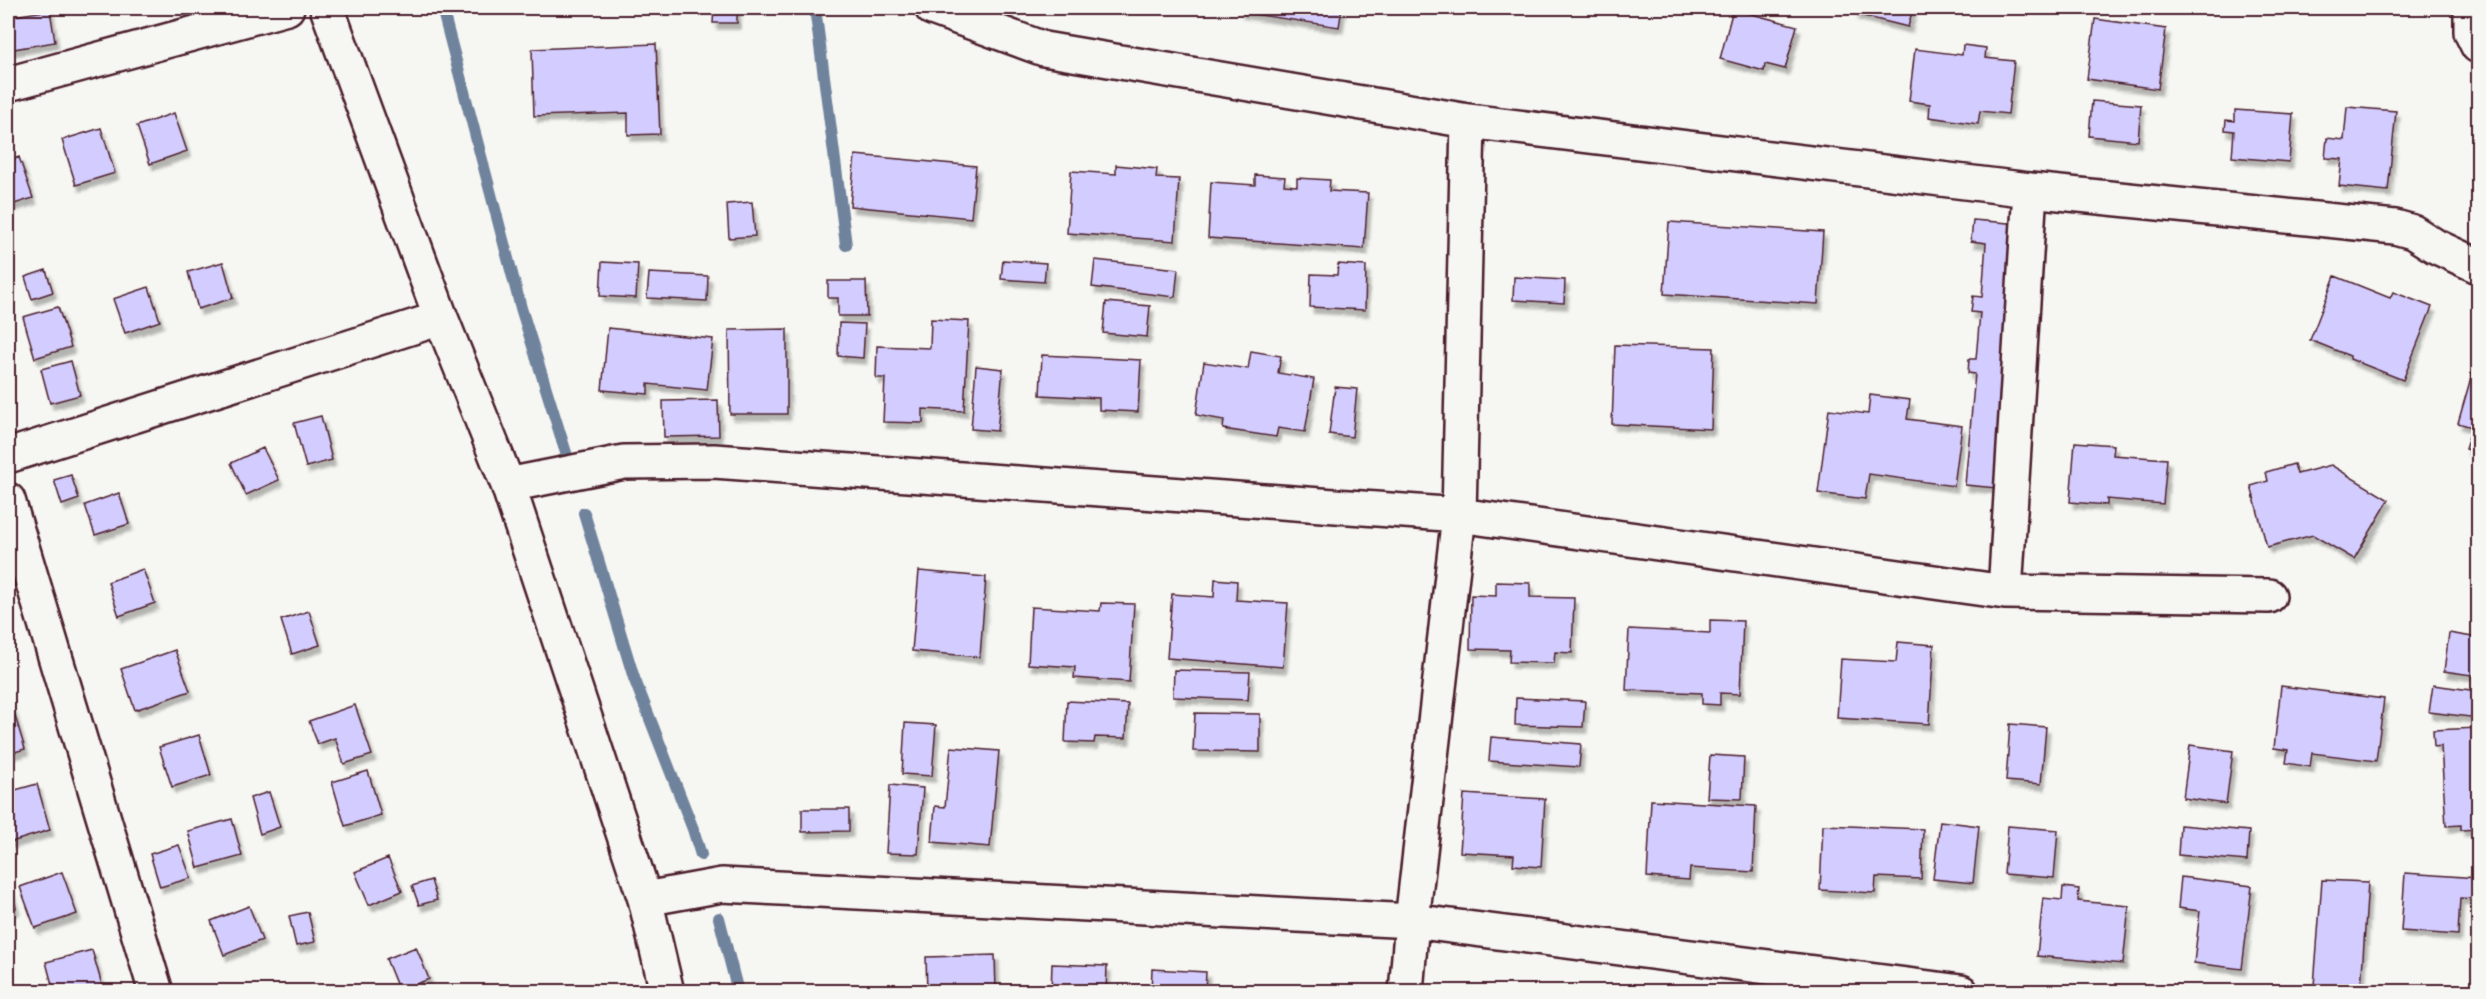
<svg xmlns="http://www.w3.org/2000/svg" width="2486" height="999" font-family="'Gochi Hand',sans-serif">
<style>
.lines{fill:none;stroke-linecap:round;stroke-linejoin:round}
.stream{stroke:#70839d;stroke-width:12}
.building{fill:#d3ccff;stroke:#4a1f2b;stroke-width:1.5;filter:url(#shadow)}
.minor-casing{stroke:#4a1f2b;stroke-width:38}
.minor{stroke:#f6f6f2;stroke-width:33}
</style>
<defs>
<filter id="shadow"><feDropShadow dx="3.5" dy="6" stdDeviation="1.5" flood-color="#0004"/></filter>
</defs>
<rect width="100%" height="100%" fill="#f6f6f2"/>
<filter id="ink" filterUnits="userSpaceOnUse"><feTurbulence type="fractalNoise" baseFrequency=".0167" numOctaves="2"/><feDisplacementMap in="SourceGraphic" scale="12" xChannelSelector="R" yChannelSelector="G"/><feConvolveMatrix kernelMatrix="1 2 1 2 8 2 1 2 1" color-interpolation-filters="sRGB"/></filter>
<g filter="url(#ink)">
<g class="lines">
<path class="stream" d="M 442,8 L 521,308 L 567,456
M 815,8 L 846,245
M 584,513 L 634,678 L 693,829 L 701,855
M 719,918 L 738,992"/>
</g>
<path class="building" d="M 714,8 L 737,8 L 737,23 L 713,23 Z
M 1240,8 L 1342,8 L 1339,27 L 1240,12 Z
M 1857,8 L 1913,8 L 1908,27 L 1855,14 Z
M 1733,9 L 1797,26 L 1785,69 L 1765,64 L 1764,71 L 1720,59 Z
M 50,10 L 55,42 L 8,50 L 8,13 L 8,17 Z
M 2095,19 L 2166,29 L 2158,89 L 2087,79 Z
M 656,44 L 660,134 L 628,135 L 628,113 L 534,116 L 532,49 Z
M 1963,45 L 1986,48 L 1985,58 L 2014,61 L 2008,114 L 1980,111 L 1978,124 L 1929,117 L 1930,104 L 1909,101 L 1915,49 L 1962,55 Z
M 2092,101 L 2141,105 L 2138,141 L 2089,136 Z
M 2347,107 L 2396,111 L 2388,191 L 2339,186 L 2342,159 L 2325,158 L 2327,138 L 2344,140 Z
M 2235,110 L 2293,114 L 2289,162 L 2232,157 L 2234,131 L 2225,130 L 2226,120 L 2235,121 Z
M 174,113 L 187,151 L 150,164 L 137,126 Z
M 101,128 L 115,173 L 76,185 L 62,140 Z
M 855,155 L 976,166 L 971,218 L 850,206 Z
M 19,157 L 33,198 L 8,206 L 8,161 Z
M 1116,165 L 1157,169 L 1156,178 L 1179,179 L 1175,241 L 1067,233 L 1071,171 L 1116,174 Z
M 1255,175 L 1285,177 L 1284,185 L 1297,186 L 1297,178 L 1330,180 L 1329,191 L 1368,193 L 1364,249 L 1208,238 L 1211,182 L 1255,185 Z
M 752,202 L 755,236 L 729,238 L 727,204 Z
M 1973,220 L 2020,224 L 1997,488 L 1965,485 L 1975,374 L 1968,373 L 1969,359 L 1976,359 L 1980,313 L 1971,312 L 1973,296 L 1982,297 L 1986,243 L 1971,241 Z
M 1669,222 L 1823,232 L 1818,304 L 1664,294 Z
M 1003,260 L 1046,263 L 1044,282 L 1001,279 Z
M 1095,260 L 1178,269 L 1175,297 L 1092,287 Z
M 223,262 L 233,298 L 198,309 L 188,272 Z
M 602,262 L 638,264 L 636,298 L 600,296 Z
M 1338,264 L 1366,266 L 1365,310 L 1310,307 L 1311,274 L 1337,275 Z
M 46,270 L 53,292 L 32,299 L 25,277 Z
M 649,273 L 708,276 L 707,301 L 647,298 Z
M 2335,276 L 2390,298 L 2393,292 L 2432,307 L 2403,380 L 2350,359 L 2350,356 L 2310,340 Z
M 1514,277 L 1565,280 L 1564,303 L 1513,300 Z
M 828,281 L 866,281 L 867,316 L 838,316 L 838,298 L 828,298 Z
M 149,287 L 160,321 L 125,333 L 113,299 Z
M 1106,302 L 1150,306 L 1147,337 L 1103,333 Z
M 58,307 L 71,347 L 35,358 L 23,317 Z
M 931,319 L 969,321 L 964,411 L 923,409 L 923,423 L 883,422 L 885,378 L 876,378 L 877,346 L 930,348 Z
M 839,323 L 865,324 L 863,358 L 838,356 Z
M 608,328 L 713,339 L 707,390 L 648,384 L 648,394 L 602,390 Z
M 787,329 L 787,414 L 730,414 L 729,330 Z
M 1615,345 L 1714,348 L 1711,429 L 1612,424 Z
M 1251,351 L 1281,356 L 1278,373 L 1314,379 L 1305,432 L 1278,428 L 1276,437 L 1223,429 L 1224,420 L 1196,415 L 1204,362 L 1248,369 Z
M 2478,353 L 2478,453 L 2465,449 L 2472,427 L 2458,423 Z
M 1042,355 L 1141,360 L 1138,412 L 1099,410 L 1099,398 L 1040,395 Z
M 71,361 L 80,395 L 50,403 L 41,369 Z
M 976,366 L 1003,369 L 997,431 L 971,429 Z
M 1335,387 L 1357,389 L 1352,437 L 1329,434 Z
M 1870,395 L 1910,400 L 1907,419 L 1962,426 L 1954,486 L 1869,474 L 1865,499 L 1818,493 L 1829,409 L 1868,414 Z
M 718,400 L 719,436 L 664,437 L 663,401 Z
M 321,416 L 332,460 L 306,467 L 294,423 Z
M 2075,442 L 2114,445 L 2113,455 L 2167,459 L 2163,504 L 2107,499 L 2107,505 L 2070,502 Z
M 263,448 L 279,480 L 246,495 L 231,463 Z
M 2294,464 L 2297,474 L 2331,465 L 2389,500 L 2354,559 L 2313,535 L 2267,547 L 2251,486 L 2268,481 L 2266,472 Z
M 71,475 L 79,499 L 62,505 L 54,480 Z
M 119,493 L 129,524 L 95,535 L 85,505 Z
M 143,569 L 155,603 L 119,616 L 108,582 Z
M 919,571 L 986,577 L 980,657 L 912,651 Z
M 1215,579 L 1237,581 L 1236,600 L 1288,603 L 1283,667 L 1167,658 L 1172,594 L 1214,597 Z
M 1496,582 L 1530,583 L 1530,597 L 1574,598 L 1572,653 L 1555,652 L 1554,663 L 1509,662 L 1510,650 L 1470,649 L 1471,595 L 1496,596 Z
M 1101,603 L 1134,604 L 1129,682 L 1074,678 L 1075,667 L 1028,664 L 1031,607 L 1100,611 Z
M 309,611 L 320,645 L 292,654 L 281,620 Z
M 1710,620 L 1743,621 L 1740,694 L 1720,693 L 1720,705 L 1702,704 L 1702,693 L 1626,690 L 1629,629 L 1710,633 Z
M 2449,633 L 2478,638 L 2478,676 L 2444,671 Z
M 1898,642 L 1934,645 L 1929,724 L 1837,718 L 1841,659 L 1896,662 Z
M 175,650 L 190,691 L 135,710 L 121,669 Z
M 1174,670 L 1250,672 L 1248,700 L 1173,697 Z
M 2433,685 L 2478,691 L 2478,718 L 2429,712 Z
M 2281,686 L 2384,699 L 2376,761 L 2312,753 L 2310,767 L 2286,763 L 2288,750 L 2274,748 Z
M 1516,698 L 1585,701 L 1583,727 L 1515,725 Z
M 1067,701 L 1128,704 L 1126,738 L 1095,737 L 1094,743 L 1065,742 Z
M 355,705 L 372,755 L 344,764 L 335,738 L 318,744 L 309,721 Z
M 12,706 L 25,749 L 8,754 L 8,707 Z
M 1195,713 L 1260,714 L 1260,752 L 1193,751 Z
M 905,723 L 936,725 L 932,776 L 902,774 Z
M 2010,724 L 2046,727 L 2041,784 L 2006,781 Z
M 2478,728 L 2478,829 L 2461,830 L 2461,825 L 2446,826 L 2441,746 L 2434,747 L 2433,730 Z
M 199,735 L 211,775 L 172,787 L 159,747 Z
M 1491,737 L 1581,744 L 1579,767 L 1489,761 Z
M 2190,745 L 2233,751 L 2226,804 L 2183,798 Z
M 951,747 L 999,751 L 990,847 L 932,842 L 935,806 L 945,807 Z
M 1710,755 L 1744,757 L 1742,799 L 1707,798 Z
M 368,771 L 381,815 L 345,826 L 332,782 Z
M 37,784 L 50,830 L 8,843 L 8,792 Z
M 890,785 L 923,788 L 918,854 L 886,853 Z
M 269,792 L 280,827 L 260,834 L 250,798 Z
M 1464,794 L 1545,799 L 1541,867 L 1513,865 L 1514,855 L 1460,852 Z
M 1651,800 L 1756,806 L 1753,872 L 1690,868 L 1689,880 L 1647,877 Z
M 802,809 L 849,809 L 849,831 L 802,832 Z
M 232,819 L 242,856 L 198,868 L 188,831 Z
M 1940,821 L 1979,826 L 1973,883 L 1933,879 Z
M 1823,825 L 1923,829 L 1921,879 L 1876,877 L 1875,893 L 1820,890 Z
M 2180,825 L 2249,831 L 2247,861 L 2178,855 Z
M 2008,826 L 2058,830 L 2054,878 L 2004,874 Z
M 179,845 L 191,878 L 160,887 L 150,854 Z
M 388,858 L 402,891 L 369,905 L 355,872 Z
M 62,872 L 77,914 L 35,928 L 20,887 Z
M 2405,873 L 2478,878 L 2478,899 L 2460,898 L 2458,935 L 2401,931 Z
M 2181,877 L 2252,886 L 2242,969 L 2194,963 L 2200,911 L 2178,908 Z
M 431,880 L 437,900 L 419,905 L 412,886 Z
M 2322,880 L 2368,882 L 2361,989 L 2314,986 Z
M 8,881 L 16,908 L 8,911 Z
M 2063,887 L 2079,889 L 2078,901 L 2129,906 L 2123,964 L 2037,956 L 2043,898 L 2062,900 Z
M 249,906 L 262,940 L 224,955 L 211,921 Z
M 308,912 L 315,942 L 296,946 L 289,916 Z
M 416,947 L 429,979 L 399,991 L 386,959 Z
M 92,950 L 104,992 L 54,992 L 46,962 Z
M 995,955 L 996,992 L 927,992 L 926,957 Z
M 1052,964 L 1107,966 L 1106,992 L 1051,992 Z
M 1152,969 L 1206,972 L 1205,992 L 1151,992 Z"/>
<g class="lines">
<g class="minor-casing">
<path id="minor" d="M 327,8 L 441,318 L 508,485 L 645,899 L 667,992
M 932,8 L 1044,49 L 1468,121 L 1459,515 L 1412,921 L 1406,992
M 2471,8 L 2471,32 L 2478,46
M 8,84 L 287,8
M 1468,121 L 2030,190 L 2005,592
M 2030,190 L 2395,227 L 2413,232 L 2435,246 L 2478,266
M 8,456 L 441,318
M 508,485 L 624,462 L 714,461 L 1459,515 L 2005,592 L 2269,596
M 8,500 L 156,992
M 645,899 L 722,885 L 1412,921 L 1961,992"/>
</g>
<use href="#minor" class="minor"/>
</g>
</g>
<rect width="2486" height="999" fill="none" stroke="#f6f6f2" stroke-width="30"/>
<rect x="15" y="15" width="2456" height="969" fill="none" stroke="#4a1f2b" stroke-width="2" filter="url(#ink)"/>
</svg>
